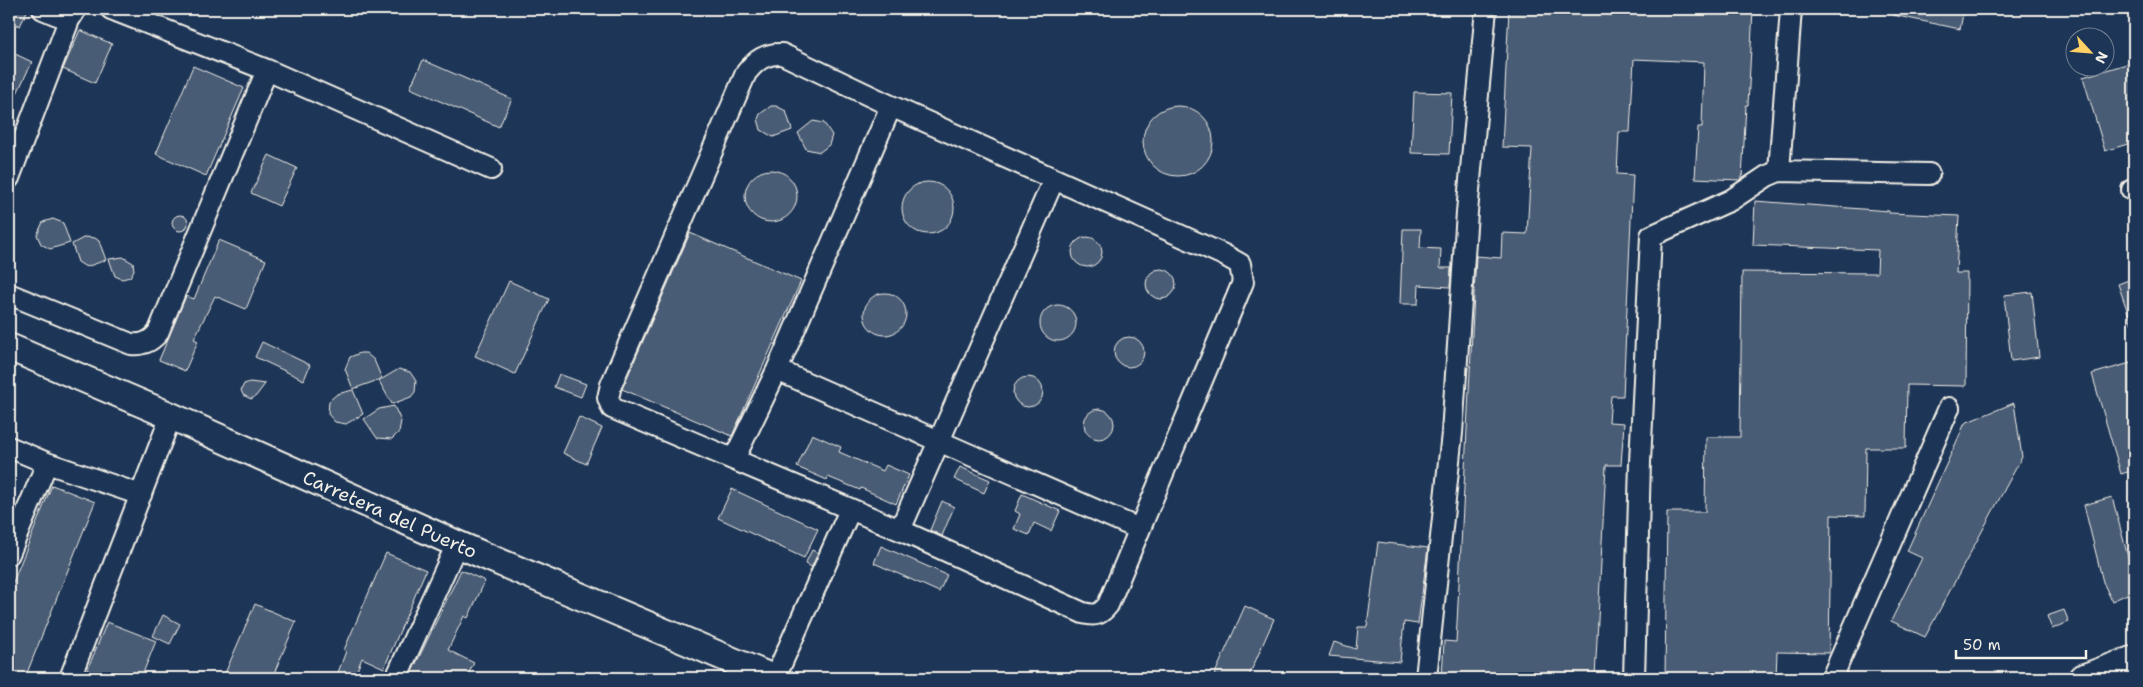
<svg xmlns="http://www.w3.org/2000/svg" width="2143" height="687" font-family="'Shantell Sans',sans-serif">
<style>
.building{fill:#485b74;stroke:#f4f1e8}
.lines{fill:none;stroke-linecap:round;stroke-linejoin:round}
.minor-casing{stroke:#f4f1e8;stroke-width:24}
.major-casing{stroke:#f4f1e8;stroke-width:30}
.minor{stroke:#1d3557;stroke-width:20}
.major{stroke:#1d3557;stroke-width:26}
.labels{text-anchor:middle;stroke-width:5;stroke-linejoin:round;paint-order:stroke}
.street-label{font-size:19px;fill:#f4f1e8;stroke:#1d3557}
</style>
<rect width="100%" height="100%" fill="#1d3557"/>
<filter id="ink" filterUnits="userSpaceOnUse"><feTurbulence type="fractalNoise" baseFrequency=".02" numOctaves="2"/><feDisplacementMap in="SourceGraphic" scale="10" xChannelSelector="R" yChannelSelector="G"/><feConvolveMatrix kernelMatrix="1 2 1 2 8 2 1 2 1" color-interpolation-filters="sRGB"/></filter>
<g filter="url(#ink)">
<path class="building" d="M 9,9 L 28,9 L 20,26 L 9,21 Z
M 1509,9 L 1753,9 L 1748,105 L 1746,105 L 1742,179 L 1739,180 L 1695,178 L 1698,127 L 1702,127 L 1704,62 L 1634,59 L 1630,132 L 1619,132 L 1617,174 L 1633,175 L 1623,396 L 1611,396 L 1609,422 L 1624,423 L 1621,465 L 1606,465 L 1595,678 L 1442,678 L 1444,641 L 1456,642 L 1476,256 L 1501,258 L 1502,233 L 1527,234 L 1532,148 L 1502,147 Z
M 1893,9 L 1964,9 L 1960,29 L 1893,15 Z
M 80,30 L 112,44 L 95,83 L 63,69 Z
M 9,51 L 32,62 L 9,110 Z
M 423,60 L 512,99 L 499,127 L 410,88 Z
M 2130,63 L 2134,78 L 2134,142 L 2105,151 L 2083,77 Z
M 193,66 L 244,88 L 206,176 L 156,154 Z
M 1414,92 L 1452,93 L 1449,154 L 1411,153 Z
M1143 141a35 35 0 1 1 70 0a35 35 0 1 1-70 0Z
M 771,106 L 776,106 L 786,111 L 792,130 L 773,137 L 761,130 L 758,119 L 760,114 Z
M 813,121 L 824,123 L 832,135 L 829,145 L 820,152 L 806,149 L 798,133 Z
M 269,155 L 297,168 L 279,206 L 251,193 Z
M745 196a26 26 0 1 1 52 0a26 26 0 1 1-52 0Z
M902 208a26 26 0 1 1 52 0a26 26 0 1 1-52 0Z
M 1755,201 L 1889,211 L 1889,213 L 1959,216 L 1956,273 L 1967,273 L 1966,386 L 1907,385 L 1906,448 L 1866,448 L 1865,516 L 1831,515 L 1829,653 L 1777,652 L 1776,678 L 1665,678 L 1667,512 L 1705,512 L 1706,437 L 1740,437 L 1742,272 L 1877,273 L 1878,250 L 1753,245 Z
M172 223a8 8 0 1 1 16 0a8 8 0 1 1-16 0Z
M 53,219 L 63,223 L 70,243 L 50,249 L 41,244 L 37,235 L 43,222 Z
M 1403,229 L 1421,229 L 1420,248 L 1441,249 L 1440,268 L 1451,268 L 1450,287 L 1419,285 L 1418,304 L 1400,304 Z
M 690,233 L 801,281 L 732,436 L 622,389 Z
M1072 252a15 15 0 1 1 30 0a15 15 0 1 1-30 0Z
M 85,237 L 95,238 L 99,241 L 106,260 L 86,267 L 78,262 L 72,244 Z
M 219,240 L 266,260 L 246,309 L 215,296 L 194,339 L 198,341 L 185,371 L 159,360 L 186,296 L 194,299 Z
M 123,257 L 133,263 L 134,270 L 130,277 L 122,279 L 115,276 L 109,259 Z
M1146 284a15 15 0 1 1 30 0a15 15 0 1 1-30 0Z
M 2134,278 L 2134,324 L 2132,324 L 2118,284 Z
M 509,281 L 549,299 L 515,374 L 475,356 Z
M 2032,292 L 2039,357 L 2011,361 L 2004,295 Z
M864 314a21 21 0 1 1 42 0a21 21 0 1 1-42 0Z
M1040 323a18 18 0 1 1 36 0a18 18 0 1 1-36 0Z
M1114 352a15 15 0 1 1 30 0a15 15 0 1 1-30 0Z
M 262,342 L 310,365 L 304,380 L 255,357 Z
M 360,353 L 366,353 L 374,360 L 382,379 L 399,369 L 410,372 L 416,381 L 415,392 L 411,397 L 392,404 L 379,381 L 381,379 L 353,389 L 345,369 L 350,357 Z
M 2134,362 L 2134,470 L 2121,474 L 2092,374 Z
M 559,374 L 586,384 L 581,397 L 554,387 Z
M1013 392a15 15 0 1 1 30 0a15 15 0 1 1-30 0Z
M 250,382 L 265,384 L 256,396 L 251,399 L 243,395 L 241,390 L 244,384 Z
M 353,390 L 363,414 L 346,424 L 335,422 L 328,414 L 329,401 L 337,394 Z
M 2014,403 L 2022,457 L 1925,637 L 1891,621 L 1922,558 L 1907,551 L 1965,423 Z
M 394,406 L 401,421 L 399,432 L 392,439 L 377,438 L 364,419 L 379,409 Z
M1084 424a15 15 0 1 1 30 0a15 15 0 1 1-30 0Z
M 579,417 L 602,428 L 586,464 L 563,453 Z
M 812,434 L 841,447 L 839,452 L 883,471 L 886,465 L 909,475 L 896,504 L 861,488 L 860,490 L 828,477 L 827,480 L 797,467 Z
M 960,467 L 990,480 L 984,493 L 954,479 Z
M 52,485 L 95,502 L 25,678 L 9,672 L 9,592 Z
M 732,489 L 818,529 L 804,558 L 718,518 Z
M 1022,494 L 1060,511 L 1051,531 L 1034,523 L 1029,535 L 1014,529 L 1020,514 L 1015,511 Z
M 2112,497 L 2131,568 L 2134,567 L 2134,591 L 2112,601 L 2103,582 L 2084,505 Z
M 942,501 L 954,507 L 942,536 L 930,530 Z
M 1378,542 L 1428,548 L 1418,624 L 1404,622 L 1400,662 L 1329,656 L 1334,642 L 1356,649 L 1358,627 L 1367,627 Z
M 881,546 L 947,575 L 939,592 L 874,563 Z
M 812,550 L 818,553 L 812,567 L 805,564 Z
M 386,553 L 426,570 L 384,668 L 362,658 L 354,678 L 336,678 L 346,651 L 344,650 Z
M 461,570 L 485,581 L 468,618 L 464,616 L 448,650 L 474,663 L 466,678 L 409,678 Z
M 255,604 L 296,622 L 272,678 L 223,678 Z
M 1245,606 L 1274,619 L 1248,678 L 1213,678 Z
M 2064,610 L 2069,622 L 2052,629 L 2047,616 Z
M 163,615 L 180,624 L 170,644 L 153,636 Z
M 107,622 L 156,641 L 141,678 L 84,678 Z"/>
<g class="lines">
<g class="minor-casing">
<path id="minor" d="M 43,9 L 69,20
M 111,9 L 267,70 L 491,169
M 1779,171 L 1791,9
M 9,178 L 69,20 L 76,9
M 2132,190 L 2134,190
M 9,294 L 131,344 C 143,345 150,342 158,333 L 267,70
M 777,370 L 1139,529
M 9,447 L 47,463 L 141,495
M 734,459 L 777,370 L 891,106
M 900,530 L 1083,613 C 1095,616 1100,615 1108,605 L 1236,299 L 1243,282 L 1240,264 L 1224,255 L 891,106 L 782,54 C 766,53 756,60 746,73 L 611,385 L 608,398 L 612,408 L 900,530 L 1054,179
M 9,554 L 47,463
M 70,678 L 171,416
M 396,678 L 457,544
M 775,678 L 850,510
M 1426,678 L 1452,433 L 1467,212 L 1486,9
M 1634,678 L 1640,462 L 1651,236 L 1731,200 L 1767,176 L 1779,171 L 1929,174
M 1832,678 L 1949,408"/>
</g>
<g class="major-casing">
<g id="major">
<path id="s1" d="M 9,347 L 171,416 L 457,544 L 773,678"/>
<path d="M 2082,678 L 2134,659"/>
</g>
</g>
<use href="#minor" class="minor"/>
<use href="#major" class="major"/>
</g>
</g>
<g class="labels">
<g class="street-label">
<text dy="7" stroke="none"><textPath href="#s1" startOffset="416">Carretera del Puerto</textPath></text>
</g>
</g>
<rect width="2143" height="687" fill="none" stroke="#1d3557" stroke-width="30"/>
<rect x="15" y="15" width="2113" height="657" fill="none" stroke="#f4f1e8" stroke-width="2" filter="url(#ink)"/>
<g transform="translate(2090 52) rotate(116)"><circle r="24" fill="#1d3557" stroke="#738091"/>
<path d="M0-4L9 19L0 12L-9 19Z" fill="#ffd166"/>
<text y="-8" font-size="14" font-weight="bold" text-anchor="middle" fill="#f4f1e8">N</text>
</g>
<path d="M1956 650v8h130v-8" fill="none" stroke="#f4f1e8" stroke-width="2.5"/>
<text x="1963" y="650" font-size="15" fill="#f4f1e8" stroke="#1d3557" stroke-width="4" paint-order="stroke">50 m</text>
</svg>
